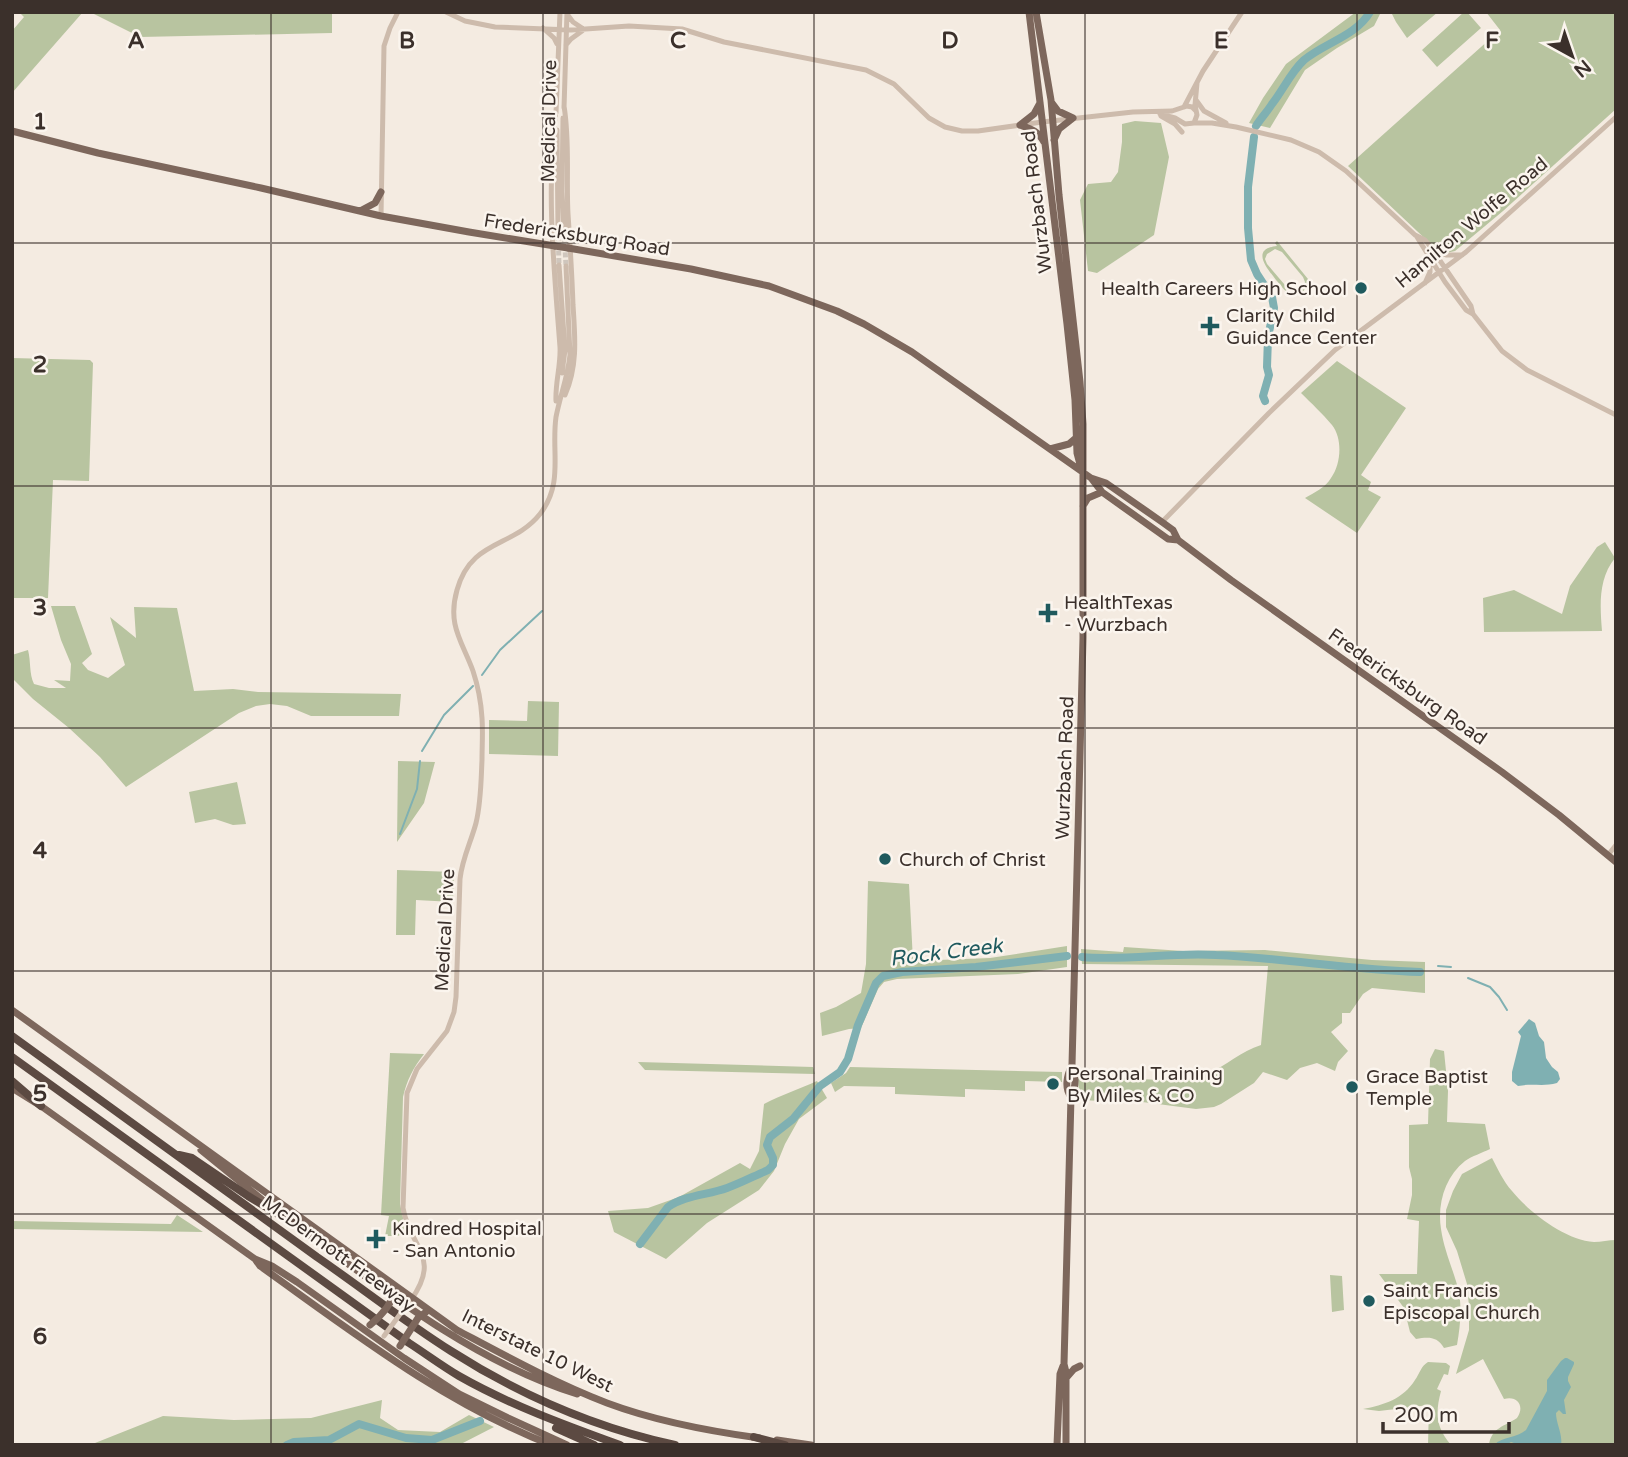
<svg xmlns="http://www.w3.org/2000/svg" width="1628" height="1457" font-family="'Varela Round',sans-serif">
<style>
.green{fill:#b8c4a0;fill-rule:evenodd}
.water{fill:#7fb0b2}
.lines{fill:none;stroke-linecap:round;stroke-linejoin:round}
.stream{stroke:#7fb0b2;stroke-width:2}
.river{stroke:#7fb0b2;stroke-width:8}
.minor-tunnel{stroke:#cfc6bd;stroke-width:5;stroke-dasharray:5 2.5;stroke-linecap:butt}
.minor{stroke:#cdbbac;stroke-width:5}
.major{stroke:#7d675c;stroke-width:7}
.highway{stroke:#5c4a42;stroke-width:8}
.minor-bridge{stroke:#cdbbac;stroke-width:5}
.major-bridge{stroke:#7d675c;stroke-width:7}
.grid{fill:none;stroke:#3b302b;stroke-width:2;stroke-opacity:0.55}
.poi-dot{fill:#1f5a5e;stroke:#fbf5ee;stroke-width:2.5}
.labels{text-anchor:middle;stroke-width:5;stroke-linejoin:round;paint-order:stroke}
.street-label{font-size:19px;fill:#3b302b;stroke:#fbf5ee}
.poi-label{font-size:19px;fill:#3b302b;stroke:#fbf5ee;text-anchor:start}
.water-label{font-size:21px;font-style:italic;fill:#1f5a5e;stroke:#fbf5ee}
.grid-label{font-size:23px;text-anchor:middle;font-weight:bold;fill:#3b302b;stroke:#fbf5ee;stroke-width:5;stroke-linejoin:round;paint-order:stroke}
</style>
<rect width="100%" height="100%" fill="#f4ebe1"/>
<path class="green" d="M 19,12 L 83,12 L 12,93 L 12,31 L 24,17 Z
M 90,12 L 332,12 L 332,33 L 140,37 Z
M 1356,12 L 1381,12 L 1374,26 L 1337,48 L 1305,70 L 1270,128 L 1249,123 L 1263,98 L 1286,64 Z
M 1391,12 L 1438,12 L 1407,38 L 1396,22 Z
M 1464,12 L 1467,12 L 1481,28 L 1437,67 L 1422,50 Z
M 1486,12 L 1616,12 L 1616,109 L 1503,211 L 1455,251 L 1446,253 L 1435,248 L 1348,166 L 1500,30 Z
M 1135,121 L 1161,123 L 1169,157 L 1154,235 L 1097,273 L 1088,271 L 1080,200 L 1088,184 L 1111,182 L 1118,172 L 1122,142 L 1122,124 Z
M 1277,241 L 1308,279 L 1307,286 C 1304,291 1300,296 1293,295 C 1286,294 1281,285 1276,280 C 1267,268 1250,249 1277,246 L 1275,243 ZM 1275,249 L 1282,252 L 1303,277 L 1305,282 L 1302,290 L 1296,292 L 1290,291 L 1267,264 L 1265,259 L 1267,254 Z
M 12,358 L 90,360 L 93,363 L 89,481 L 53,480 L 48,598 L 12,598 Z
M 1337,361 L 1406,408 L 1361,475 L 1371,482 L 1368,490 L 1381,497 L 1357,533 L 1305,498 C 1314,493 1326,487 1331,478 C 1341,464 1343,439 1332,425 C 1323,414 1311,403 1301,393 Z
M 1605,542 L 1615,558 C 1598,579 1600,606 1602,631 L 1484,632 L 1483,598 L 1514,590 L 1562,614 L 1570,586 L 1597,547 Z
M 51,606 L 75,606 L 92,654 L 82,663 L 88,670 L 108,678 L 125,665 L 110,617 L 136,638 L 134,607 L 177,608 L 194,691 L 233,689 L 258,692 L 401,694 L 399,716 L 311,716 L 287,706 L 270,704 L 256,706 L 239,713 L 126,787 L 100,757 L 69,728 L 33,699 L 12,678 L 12,655 L 28,650 C 31,661 29,674 34,684 L 49,688 L 66,688 L 54,680 L 70,681 L 71,664 L 61,640 Z
M 528,701 L 559,702 L 558,756 L 489,754 L 489,720 L 527,721 Z
M 398,761 L 435,762 L 424,803 L 397,842 Z
M 237,782 L 246,824 L 233,825 L 215,819 L 195,823 L 189,792 Z
M 397,870 L 454,872 L 453,902 L 416,900 L 415,935 L 396,935 Z
M 868,881 L 909,884 L 913,961 L 990,958 L 1067,946 L 1067,967 L 1018,974 L 897,979 L 884,982 L 878,989 L 861,1028 L 849,1029 L 822,1036 L 820,1013 L 836,1007 L 861,993 L 866,964 Z
M 1124,947 L 1183,951 L 1265,950 L 1372,960 L 1425,962 L 1425,993 L 1372,988 L 1363,994 L 1350,1013 L 1342,1013 L 1342,1023 L 1331,1032 L 1348,1051 L 1338,1062 L 1335,1071 L 1317,1063 L 1300,1068 L 1287,1080 L 1263,1072 L 1254,1083 L 1221,1104 L 1214,1107 L 1196,1109 L 1104,1097 L 1103,1101 L 1079,1100 L 1078,1075 L 1174,1081 C 1185,1080 1196,1078 1207,1074 C 1226,1066 1241,1051 1261,1045 L 1268,966 L 1082,964 L 1081,949 L 1123,952 Z
M 1435,1049 L 1444,1051 L 1448,1091 L 1447,1122 L 1485,1124 L 1490,1149 C 1482,1153 1472,1156 1465,1161 C 1445,1177 1437,1204 1441,1229 C 1444,1251 1454,1271 1459,1292 C 1462,1310 1460,1328 1457,1345 L 1444,1348 C 1437,1336 1428,1337 1416,1339 L 1410,1332 L 1404,1308 L 1379,1274 L 1417,1274 L 1419,1221 L 1407,1219 L 1412,1195 L 1412,1179 L 1409,1167 L 1409,1125 L 1428,1124 L 1430,1059 Z
M 390,1053 L 424,1054 C 413,1068 407,1080 403,1097 L 400,1204 L 406,1231 L 398,1236 L 385,1236 L 389,1216 L 381,1215 Z
M 638,1062 L 813,1067 L 815,1074 L 645,1070 Z
M 850,1067 L 1062,1072 L 1062,1082 L 1025,1081 L 1025,1091 L 965,1089 L 965,1097 L 895,1094 L 895,1087 L 844,1086 L 835,1092 L 831,1083 L 846,1073 Z
M 817,1081 L 827,1098 L 799,1119 L 785,1144 L 774,1171 L 759,1190 L 707,1223 L 666,1259 L 614,1232 L 608,1211 L 648,1208 L 679,1197 L 740,1163 L 750,1169 L 759,1151 L 764,1104 C 781,1095 799,1089 817,1081 Z
M 1492,1158 C 1498,1169 1503,1181 1512,1191 C 1529,1212 1565,1240 1594,1242 C 1601,1242 1609,1240 1616,1240 L 1616,1445 L 1489,1445 C 1491,1428 1505,1426 1517,1418 C 1525,1407 1518,1395 1504,1399 L 1483,1359 L 1456,1374 L 1469,1330 L 1469,1307 L 1467,1284 L 1457,1251 L 1446,1227 L 1446,1210 L 1453,1191 L 1462,1174 Z
M 177,1215 L 203,1232 L 12,1229 L 12,1221 L 171,1224 Z
M 1330,1275 L 1342,1276 L 1344,1310 L 1332,1312 Z
M 1428,1362 L 1446,1363 L 1450,1366 L 1448,1375 L 1444,1374 L 1437,1389 L 1441,1391 C 1435,1414 1436,1427 1451,1445 L 1428,1445 L 1429,1405 L 1379,1411 L 1363,1409 C 1384,1405 1403,1399 1415,1380 C 1420,1373 1421,1366 1428,1362 Z
M 382,1400 L 380,1418 L 398,1430 L 440,1432 L 469,1415 L 494,1427 L 459,1445 L 90,1445 L 163,1416 L 234,1420 L 311,1418 Z"/>
<path class="water" d="M 1529,1019 L 1535,1023 L 1539,1036 L 1544,1042 L 1546,1058 L 1552,1067 L 1558,1072 L 1560,1079 L 1557,1083 C 1543,1087 1533,1083 1518,1086 L 1512,1081 L 1512,1072 L 1521,1036 L 1518,1032 Z
M 1565,1358 L 1567,1358 L 1574,1362 L 1574,1364 L 1568,1377 L 1568,1381 L 1571,1387 L 1564,1400 L 1566,1414 L 1563,1414 L 1559,1410 L 1556,1413 C 1556,1424 1563,1434 1561,1445 L 1520,1445 L 1511,1442 L 1506,1445 L 1494,1445 C 1503,1436 1517,1438 1526,1430 L 1547,1391 L 1547,1380 L 1561,1361 Z"/>
<g class="lines">
<path class="stream" d="M 482,675 L 500,650 L 542,611
M 422,751 L 444,715 L 473,686
M 400,834 L 417,789 L 420,761
M 1438,966 L 1451,967
M 1468,978 L 1490,987 L 1499,997 L 1507,1010"/>
<path class="river" d="M 1256,126 C 1261,118 1267,112 1272,104 C 1283,90 1291,72 1304,60 C 1324,43 1356,36 1370,12
M 1254,137 L 1248,187 L 1248,228 L 1251,260 L 1257,274 L 1272,297 L 1274,308 L 1268,337 L 1267,367 L 1269,375 L 1263,396 L 1265,401
M 1082,957 C 1127,961 1171,952 1216,955 C 1284,958 1351,970 1420,972
M 640,1244 L 668,1207 C 685,1195 708,1195 727,1188 C 741,1183 754,1176 768,1170 L 773,1165 L 773,1158 L 767,1145 L 770,1137 L 793,1119 L 820,1086 L 840,1072 L 848,1059 L 858,1025 L 876,983 L 883,976 L 902,972 L 976,967 L 1067,956
M 287,1445 L 294,1442 L 329,1440 L 359,1424 L 406,1438 L 432,1440 L 480,1421"/>
<path class="minor-tunnel" d="M 558,228 L 559,265
M 564,230 L 566,266"/>
<path class="minor" d="M 446,12 L 465,21 L 495,27 L 571,30 L 629,26 L 682,29 L 724,42 L 866,70 L 894,84 L 929,118 L 945,127 L 962,131 L 978,131 L 1042,122 L 1133,112 L 1172,111 L 1187,106 L 1192,107 L 1196,111
M 567,14 L 573,22 L 582,28
M 543,28 L 554,38 L 557,44
M 566,45 L 571,39 L 582,31
M 1196,100 L 1204,111 L 1226,123
M 564,106 C 570,142 566,178 568,214 C 570,244 572,275 573,305 C 575,336 578,366 565,395
M 1184,107 L 1203,71 L 1242,12
M 564,108 L 567,12
M 556,113 L 560,12
M 1160,114 L 1175,118 L 1185,124 L 1194,123 L 1197,115 L 1195,105 L 1197,83
M 1161,116 L 1175,124 L 1182,132
M 563,118 L 562,192 L 564,230
M 1194,123 L 1212,123 L 1236,127 L 1291,140 L 1319,152 L 1346,171 L 1415,235 L 1425,240 L 1430,246 L 1471,306 L 1473,314
M 557,130 L 558,228
M 381,216 L 384,46 L 390,28 L 398,12
M 1417,237 L 1445,282 L 1466,310 L 1473,314 L 1502,351 L 1527,370 L 1616,415
M 1435,251 L 1446,255 L 1462,255
M 559,265 L 565,350 L 562,373
M 1425,283 L 1430,272 L 1430,259
M 556,401 C 555,383 561,365 560,347 C 554,268 546,190 556,110
M 1162,522 L 1269,413 L 1335,350 L 1466,252 L 1616,117
M 1608,855 L 1616,845
M 411,1300 C 442,1256 410,1249 403,1208 L 407,1093 L 417,1069 L 447,1031 L 454,1012 L 456,997 L 460,879 C 462,859 471,842 476,823 C 481,803 481,781 482,760 C 482,746 483,732 482,718 C 481,702 478,686 473,671 C 462,641 447,625 457,590 C 471,539 513,548 540,514 C 564,483 551,452 556,417 C 560,396 568,376 570,355 L 566,266"/>
<path class="major" d="M 1029,12 L 1067,324 L 1075,400 L 1077,453 L 1081,468
M 1036,12 L 1051,100 L 1059,195 L 1080,382 L 1083,424 L 1083,638 L 1072,1065 C 1067,1075 1064,1088 1071,1097 L 1064,1364 L 1066,1372 L 1066,1445
M 1052,103 L 1058,111 L 1073,118
M 1020,125 C 1031,129 1038,131 1044,142
M 1020,125 L 1034,114 L 1040,103
M 12,131 L 98,153 L 261,188 L 381,216 L 469,232 L 555,246
M 1054,140 L 1059,129 L 1073,118
M 360,211 L 375,203 L 381,192
M 568,248 L 691,269 L 769,286 L 837,311 L 864,324 L 912,352 L 1091,478 L 1106,483 L 1162,522 L 1173,530 L 1178,540 L 1231,580 L 1502,772 L 1559,815 L 1616,862
M 1050,449 L 1069,444 L 1076,438
M 1092,479 L 1102,492 L 1168,539 L 1178,540
M 1083,506 L 1088,498 L 1102,492
M 12,1010 L 457,1330 C 506,1356 555,1383 607,1403 C 655,1421 708,1431 759,1438
M 12,1088 L 41,1106 L 227,1239 L 255,1259 L 272,1266 L 297,1282 L 404,1358 L 459,1394 L 508,1418 L 567,1445
M 1071,1097 C 1076,1087 1076,1075 1072,1065
M 201,1150 L 265,1202
M 289,1220 C 377,1285 471,1361 577,1394
M 255,1259 L 260,1266 C 354,1333 442,1402 551,1445
M 1067,1377 L 1074,1369 L 1080,1366
M 777,1440 L 811,1445
M 1057,1445 L 1060,1374 L 1063,1366"/>
<path class="highway" d="M 12,1036 C 114,1109 215,1184 317,1257 C 362,1288 405,1322 451,1351 C 520,1395 596,1428 675,1445
M 12,1057 L 409,1343 C 426,1354 442,1366 459,1376 C 510,1405 565,1425 620,1445
M 12,1081 L 41,1106
M 179,1155 L 192,1158 L 248,1196 L 293,1223
M 556,1428 L 594,1445
M 754,1437 L 785,1445"/>
<path class="minor-bridge" d="M 384,1336 L 409,1302"/>
<path class="major-bridge" d="M 555,246 L 568,248
M 370,1325 C 381,1316 392,1303 396,1289
M 400,1346 L 418,1318 L 426,1312"/>
</g>
<path class="grid" d="M 271,12 L 271,1445M 543,12 L 543,1445M 814,12 L 814,1445M 1085,12 L 1085,1445M 1357,12 L 1357,1445M 12,243 L 1616,243M 12,486 L 1616,486M 12,728 L 1616,728M 12,971 L 1616,971M 12,1214 L 1616,1214"/>
<g class="poi-dot">
<circle cx="1361" cy="288" r="7"/>
<path d="M1206.5 315.5h7v7h7v7h-7v7h-7v-7h-7v-7h7z"/>
<path d="M1044.5 602.5h7v7h7v7h-7v7h-7v-7h-7v-7h7z"/>
<circle cx="885" cy="859" r="7"/>
<circle cx="1053" cy="1084" r="7"/>
<circle cx="1352" cy="1087" r="7"/>
<path d="M372.5 1228.5h7v7h7v7h-7v7h-7v-7h-7v-7h7z"/>
<circle cx="1369" cy="1301" r="7"/>
</g>
<g class="labels">
<g class="street-label">
<text transform="translate(548 121) rotate(-89)" y="7">Medical Drive</text>
<text transform="translate(1036 202) rotate(-97)" y="7">Wurzbach Road</text>
<text transform="translate(1471 222) rotate(-40)" y="7">Hamilton Wolfe Road</text>
<text transform="translate(577 234) rotate(9)" y="7">Fredericksburg Road</text>
<text transform="translate(1408 686) rotate(35)" y="7">Fredericksburg Road</text>
<text transform="translate(1064 768) rotate(-88)" y="7">Wurzbach Road</text>
<text transform="translate(444 930) rotate(-87)" y="7">Medical Drive</text>
<text transform="translate(339 1253) rotate(36)" y="7">McDermott Freeway</text>
<text transform="translate(538 1350) rotate(26)" y="7">Interstate 10 West</text>
</g>
<g class="poi-label">
<text x="1347" y="295" text-anchor="end">Health Careers High School</text>
<text x="1226" y="322">Clarity Child<tspan x="1226" dy="22">Guidance Center</tspan></text>
<text x="1064" y="609">HealthTexas<tspan x="1064" dy="22">- Wurzbach</tspan></text>
<text x="899" y="866">Church of Christ</text>
<text x="1067" y="1080">Personal Training<tspan x="1067" dy="22">By Miles &amp; CO</tspan></text>
<text x="1366" y="1083">Grace Baptist<tspan x="1366" dy="22">Temple</tspan></text>
<text x="392" y="1235">Kindred Hospital<tspan x="392" dy="22">- San Antonio</tspan></text>
<text x="1383" y="1297">Saint Francis<tspan x="1383" dy="22">Episcopal Church</tspan></text>
</g>
<g class="water-label">
<text transform="translate(946 952) rotate(-7)" y="7">Rock Creek</text>
</g>
</g>
<g class="grid-label">
<text x="136" y="48">A</text>
<text x="407" y="48">B</text>
<text x="678" y="48">C</text>
<text x="950" y="48">D</text>
<text x="1221" y="48">E</text>
<text x="1492" y="48">F</text>
<text x="40" y="129">1</text>
<text x="40" y="372">2</text>
<text x="40" y="615">3</text>
<text x="40" y="858">4</text>
<text x="40" y="1101">5</text>
<text x="40" y="1344">6</text>
</g>
<rect width="1628" height="1457" fill="none" stroke="#3b302b" stroke-width="28"/>
<g transform="translate(1572 56) rotate(140)" stroke="#fbf5ee" stroke-width="5" paint-order="stroke">
<path d="M0-5L12 26L0 18L-12 26Z" fill="#3b302b"/>
<text y="-10" font-size="19" font-weight="bold" text-anchor="middle" fill="#3b302b">N</text>
</g>
<path d="M1383 1422v10h126v-10" fill="none" stroke="#3b302b" stroke-width="3.5"/>
<text x="1394" y="1422" font-size="21" fill="#3b302b" stroke="#fbf5ee" stroke-width="5" paint-order="stroke">200 m</text>
</svg>
